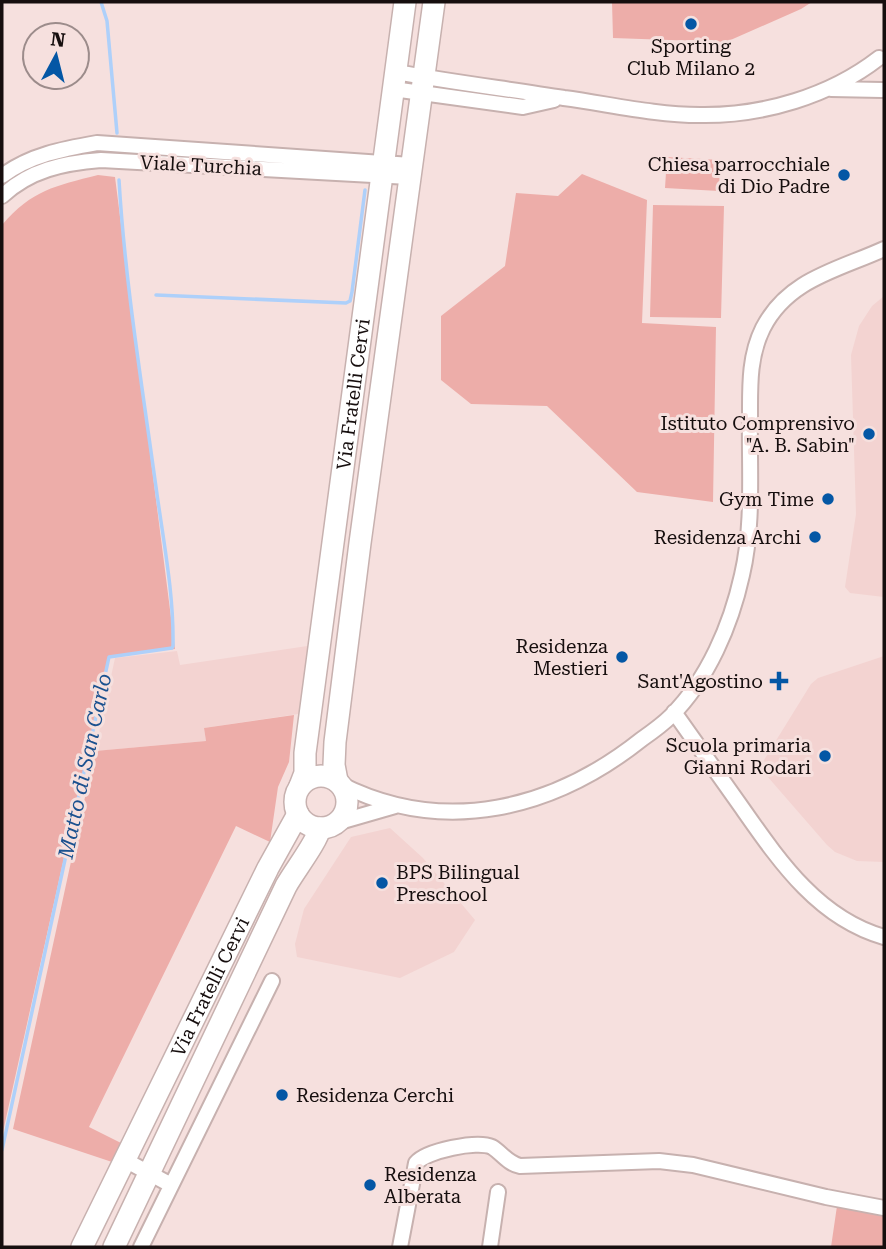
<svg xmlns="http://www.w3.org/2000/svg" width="886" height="1249" font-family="'Roboto Serif',serif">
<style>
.built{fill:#f3d3d1}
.green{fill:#edada9}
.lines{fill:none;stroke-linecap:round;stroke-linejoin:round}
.stream{stroke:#aed0fa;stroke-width:3.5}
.street-casing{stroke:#c7b1af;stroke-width:18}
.secondary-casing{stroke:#c7b1af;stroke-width:24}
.street{stroke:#fff;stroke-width:14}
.secondary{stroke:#fff;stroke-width:21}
.poi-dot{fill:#0457a5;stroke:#f6e0de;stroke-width:2.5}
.labels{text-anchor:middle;stroke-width:6;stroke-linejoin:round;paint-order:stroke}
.poi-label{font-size:19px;fill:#160e0e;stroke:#f6e0de;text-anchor:end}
.street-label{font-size:19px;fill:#160e0e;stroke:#f6e0de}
.water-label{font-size:21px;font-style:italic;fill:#1b518f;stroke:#f6e0de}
</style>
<rect width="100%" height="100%" fill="#f6e0de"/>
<path class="built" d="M 884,296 L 884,597 L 850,593 L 845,587 L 856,514 L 851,355 L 859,326 L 872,306 Z
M 314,645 L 305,713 L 204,728 L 206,741 L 95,751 L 115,658 L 177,651 L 180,665 Z
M 884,656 L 884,862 L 857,861 L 835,852 L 827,845 L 767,776 L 764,760 L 811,684 L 818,678 Z
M 390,828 L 423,858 L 475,920 L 454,952 L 400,978 L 297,957 L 295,944 L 304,909 L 351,837 Z"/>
<path class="green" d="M 612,2 L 812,2 L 801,9 L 726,42 L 613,38 Z
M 667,157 L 720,160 L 719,191 L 665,188 Z
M 582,174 L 647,200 L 642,323 L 716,327 L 713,502 L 637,492 L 547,406 L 471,404 L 441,380 L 441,316 L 505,266 L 516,193 L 558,196 Z
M 98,175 L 115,177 L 175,649 L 109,656 L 2,1136 L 2,225 C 32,190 55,186 98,175 Z
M 653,205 L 724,206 L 721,318 L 650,317 Z
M 294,715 L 289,762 L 278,787 L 270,842 L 236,826 L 89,1127 L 123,1144 L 112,1162 L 13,1129 L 95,751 L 206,741 L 204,728 Z
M 837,1206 L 884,1212 L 884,1247 L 831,1247 Z"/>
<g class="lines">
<path class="stream" d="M 101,2 L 107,21 L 117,133
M 156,295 L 346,303 L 350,301 L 352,292 L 365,190
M 2,1150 L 109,657 L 172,648 L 173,646 C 174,593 163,539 156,487 C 142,385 125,282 119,180"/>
<g class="street-casing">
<path id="street" d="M 396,72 C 451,82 508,89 564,98 C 609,104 655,115 700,115 C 763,116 830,96 879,58
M 393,89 L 523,107 L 554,100
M 831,89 L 882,90
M 2,176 C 30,155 63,149 97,143 L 411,165
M 2,196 C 30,170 63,163 101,160 L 409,177
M 674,712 C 696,743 718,774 740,805 C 778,859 817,918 884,937
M 340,784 C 445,837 554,809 642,739 C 652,732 663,724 671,716 C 708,679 731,625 742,575 C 754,524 749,468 750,416 C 750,386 749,356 763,328 C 788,279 838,270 884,249
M 336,823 L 395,806
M 125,1160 L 171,1185
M 141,1247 L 272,981
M 400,1247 L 416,1163 C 426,1151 477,1140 492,1147 C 502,1153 507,1163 520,1166 L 659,1161 L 693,1165 L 826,1197 L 884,1208
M 490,1247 L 498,1192"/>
</g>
<g class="secondary-casing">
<g id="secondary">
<circle cx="321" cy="802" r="26"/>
<path d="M 337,781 L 334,765 L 335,742 L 360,543 L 434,2"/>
<path id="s1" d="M 300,786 L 305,773 L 305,753 L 405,2"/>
<path id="s2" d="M 82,1247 L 268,868 L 298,814"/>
<path d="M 114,1247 L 286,886 C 295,870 317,842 320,828"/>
</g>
</g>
<use href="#street" class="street"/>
<use href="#secondary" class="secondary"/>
</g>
<g class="poi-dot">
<circle cx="691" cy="24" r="7"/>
<circle cx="844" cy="175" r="7"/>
<circle cx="869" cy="434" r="7"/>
<circle cx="828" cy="499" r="7"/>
<circle cx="815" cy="537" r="7"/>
<circle cx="622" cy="657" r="7"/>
<path d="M775.5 670.5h7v7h7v7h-7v7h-7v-7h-7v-7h7z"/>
<circle cx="825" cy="756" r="7"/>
<circle cx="382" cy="883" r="7"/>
<circle cx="282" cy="1095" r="7"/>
<circle cx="370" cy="1185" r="7"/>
</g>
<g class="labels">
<g class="poi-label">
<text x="691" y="53" text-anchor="middle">Sporting<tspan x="691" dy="22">Club Milano 2</tspan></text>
<text x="830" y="171">Chiesa parrocchiale<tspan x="830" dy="22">di Dio Padre</tspan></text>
<text x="855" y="430">Istituto Comprensivo<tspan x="855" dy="22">"A. B. Sabin"</tspan></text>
<text x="814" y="506">Gym Time</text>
<text x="801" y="544">Residenza Archi</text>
<text x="608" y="653">Residenza<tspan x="608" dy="22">Mestieri</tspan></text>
<text x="763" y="688">Sant'Agostino</text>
<text x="811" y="752">Scuola primaria<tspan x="811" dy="22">Gianni Rodari</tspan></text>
<text x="396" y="879" text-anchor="start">BPS Bilingual<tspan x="396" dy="22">Preschool</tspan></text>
<text x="296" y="1102" text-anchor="start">Residenza Cerchi</text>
<text x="384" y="1181" text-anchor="start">Residenza<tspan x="384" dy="22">Alberata</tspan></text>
</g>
<g class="street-label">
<text transform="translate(201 165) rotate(3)" y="7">Viale Turchia</text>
<text dy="7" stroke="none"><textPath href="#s1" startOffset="396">Via Fratelli Cervi</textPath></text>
<text dy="7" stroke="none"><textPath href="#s2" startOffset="290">Via Fratelli Cervi</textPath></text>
</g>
<g class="water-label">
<text transform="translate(85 766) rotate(-78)" y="7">Matto di San Carlo</text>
</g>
</g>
<rect width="886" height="1249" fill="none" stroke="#160e0e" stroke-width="7"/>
<g transform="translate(56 56) rotate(7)"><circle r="33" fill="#f6e0de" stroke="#9c8c8b" stroke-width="2"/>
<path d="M0-5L12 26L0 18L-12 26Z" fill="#0457a5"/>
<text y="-10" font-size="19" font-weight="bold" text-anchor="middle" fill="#160e0e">N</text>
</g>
</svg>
